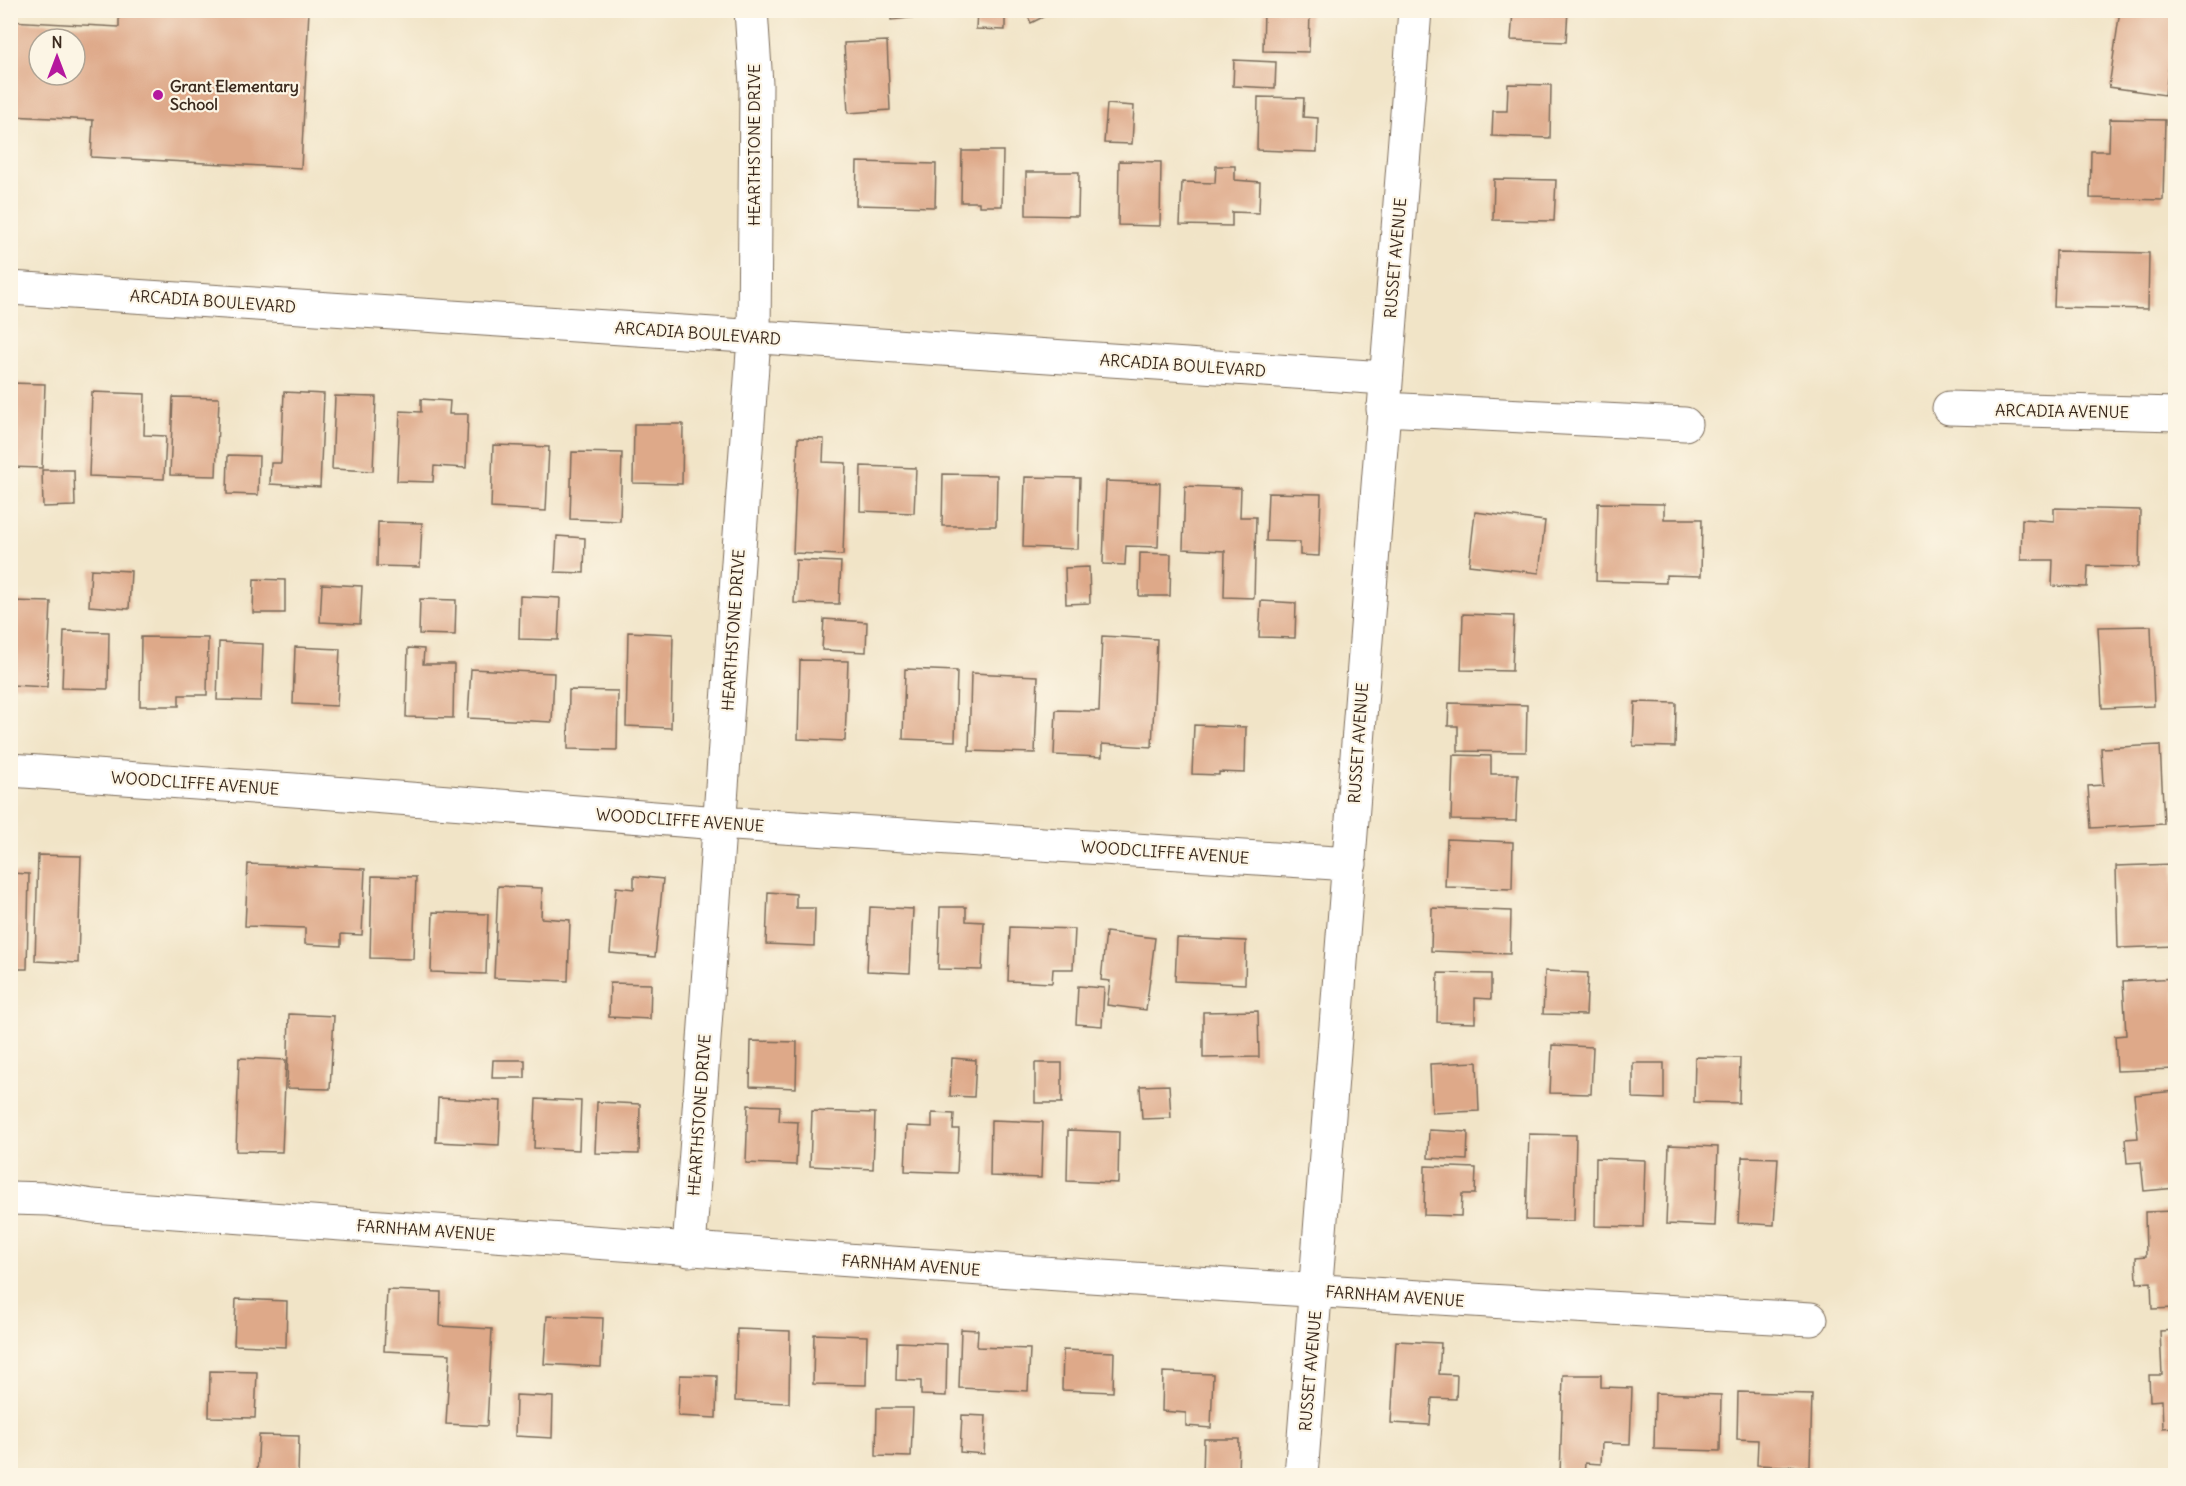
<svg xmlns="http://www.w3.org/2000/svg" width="2186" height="1486" font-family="Delius,sans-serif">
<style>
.building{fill:#dea989;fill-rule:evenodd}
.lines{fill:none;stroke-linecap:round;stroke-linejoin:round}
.street-casing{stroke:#7b6b59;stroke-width:35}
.street{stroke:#fff;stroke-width:33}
.poi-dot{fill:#b5179e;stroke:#fcf5e5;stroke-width:2}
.labels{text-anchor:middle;stroke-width:4.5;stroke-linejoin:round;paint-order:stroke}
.poi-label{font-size:16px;font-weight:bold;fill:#3b2a1e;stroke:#fcf5e5;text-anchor:start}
.street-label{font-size:16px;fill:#3b2a1e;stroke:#fcf5e5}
</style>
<rect width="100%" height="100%" fill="#fcf5e5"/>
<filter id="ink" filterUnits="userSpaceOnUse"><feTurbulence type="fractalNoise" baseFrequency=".0167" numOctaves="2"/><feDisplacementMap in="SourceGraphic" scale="12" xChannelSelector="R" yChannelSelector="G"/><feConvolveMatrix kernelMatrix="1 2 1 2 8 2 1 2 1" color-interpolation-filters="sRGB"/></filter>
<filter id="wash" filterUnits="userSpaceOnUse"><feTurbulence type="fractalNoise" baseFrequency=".008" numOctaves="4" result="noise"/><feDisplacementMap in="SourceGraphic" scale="24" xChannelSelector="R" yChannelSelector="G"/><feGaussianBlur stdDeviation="1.35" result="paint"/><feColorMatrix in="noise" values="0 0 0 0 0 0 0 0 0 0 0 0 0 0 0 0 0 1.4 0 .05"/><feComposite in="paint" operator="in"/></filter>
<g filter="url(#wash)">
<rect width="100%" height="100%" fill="#f1e4c7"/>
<g id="blocks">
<path class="building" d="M 119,10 L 309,10 L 301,168 L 91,157 L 93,120 L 10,116 L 10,21 L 119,27 ZM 39,39 L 75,39 L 75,75 L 39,75 Z
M 890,10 L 964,10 L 964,12 L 891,20 Z
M 977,10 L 1005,10 L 1005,30 L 976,29 Z
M 1025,10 L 1057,10 L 1031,23 Z
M 1264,10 L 1310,10 L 1309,52 L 1263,51 Z
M 1513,10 L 1568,10 L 1566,42 L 1511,40 Z
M 2120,10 L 2158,10 L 2176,13 L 2165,95 L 2109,87 Z
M 887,41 L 890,110 L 848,113 L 844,43 Z
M 1234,60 L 1276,62 L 1275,88 L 1233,86 Z
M 1508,84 L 1551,85 L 1550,138 L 1492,136 L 1493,111 L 1507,111 Z
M 1258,97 L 1304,98 L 1303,117 L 1318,118 L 1317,152 L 1257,150 Z
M 1107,104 L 1134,106 L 1132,144 L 1104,143 Z
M 2110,119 L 2165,120 L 2163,200 L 2090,198 L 2091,151 L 2109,151 Z
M 962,151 L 1003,151 L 1002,206 L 979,206 L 979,202 L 961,202 Z
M 1119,161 L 1161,162 L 1160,226 L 1118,225 Z
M 857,162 L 936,164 L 935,207 L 856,205 Z
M 1216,166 L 1235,166 L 1235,180 L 1260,182 L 1259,213 L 1232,212 L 1232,226 L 1180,225 L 1182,182 L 1215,183 Z
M 1026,172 L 1079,172 L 1078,216 L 1026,215 Z
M 1494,179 L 1556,180 L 1554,221 L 1493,220 Z
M 2056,251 L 2149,253 L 2148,309 L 2054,307 Z
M 10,383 L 45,384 L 42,468 L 10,467 Z
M 92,392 L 145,394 L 144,435 L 166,436 L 164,479 L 89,476 Z
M 284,392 L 324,394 L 320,487 L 270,484 L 271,463 L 281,463 Z
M 335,396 L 376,397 L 373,471 L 332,469 Z
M 173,397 L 219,398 L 216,476 L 170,475 Z
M 421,399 L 450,401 L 449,414 L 468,414 L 466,468 L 434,466 L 433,482 L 397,481 L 400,411 L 421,412 Z
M 634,424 L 683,424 L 682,484 L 633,483 Z
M 798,438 L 824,439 L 823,462 L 846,463 L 843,555 L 793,553 Z
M 493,445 L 549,447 L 546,511 L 491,508 Z
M 572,452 L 622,453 L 620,521 L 570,519 Z
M 228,455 L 259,456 L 258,495 L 227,494 Z
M 861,466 L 916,468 L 914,513 L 860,511 Z
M 42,470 L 74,470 L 75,506 L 43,507 Z
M 943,474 L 997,475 L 996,526 L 942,526 Z
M 1025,477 L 1080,478 L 1078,549 L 1023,547 Z
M 1106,481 L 1160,483 L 1158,547 L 1126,546 L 1125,565 L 1103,564 Z
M 1185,486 L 1241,488 L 1240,517 L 1256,517 L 1254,598 L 1224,597 L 1225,551 L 1183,549 Z
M 1268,493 L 1321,494 L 1319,556 L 1300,555 L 1300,542 L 1266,541 Z
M 1598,503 L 1664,504 L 1664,519 L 1702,519 L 1701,576 L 1666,575 L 1666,583 L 1596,581 Z
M 2054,508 L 2140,510 L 2139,567 L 2088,566 L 2087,587 L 2052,586 L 2053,560 L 2021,560 L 2022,519 L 2054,521 Z
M 1475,512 L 1545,521 L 1539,573 L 1469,565 Z
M 378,522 L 422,523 L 420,567 L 377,566 Z
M 557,536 L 585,538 L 584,573 L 555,572 Z
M 1140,553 L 1171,554 L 1170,596 L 1139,596 Z
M 796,560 L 841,562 L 839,604 L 794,603 Z
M 1089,567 L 1090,603 L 1066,604 L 1065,568 Z
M 91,569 L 131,571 L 129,609 L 89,606 Z
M 254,579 L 285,580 L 285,613 L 253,613 Z
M 322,584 L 362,586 L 360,624 L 320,622 Z
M 520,596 L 560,598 L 558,640 L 519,639 Z
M 420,599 L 456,600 L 455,635 L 419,634 Z
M 12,601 L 51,602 L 47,687 L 10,685 Z
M 1261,601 L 1296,603 L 1295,638 L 1259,637 Z
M 1463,614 L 1514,616 L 1512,671 L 1461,670 Z
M 824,619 L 867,622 L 866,652 L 822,650 Z
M 2151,626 L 2154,706 L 2102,708 L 2098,627 Z
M 64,631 L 109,632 L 108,689 L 62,688 Z
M 628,632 L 673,634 L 671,728 L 626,726 Z
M 1102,636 L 1157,639 L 1152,747 L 1102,744 L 1102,757 L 1054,755 L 1056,710 L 1099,711 Z
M 141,637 L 208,638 L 207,695 L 179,695 L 179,706 L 140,706 Z
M 219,642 L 263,644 L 261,701 L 217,700 Z
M 295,647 L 340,649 L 337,706 L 293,704 Z
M 408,648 L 424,649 L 423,664 L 454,664 L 453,718 L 406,717 Z
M 800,660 L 848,661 L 845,741 L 798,739 Z
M 471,669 L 554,673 L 552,722 L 468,718 Z
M 905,669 L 957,671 L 955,741 L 903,739 Z
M 971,673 L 1038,676 L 1035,753 L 969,751 Z
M 569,690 L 618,691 L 617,750 L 568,749 Z
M 1635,702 L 1676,703 L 1675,747 L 1633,746 Z
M 1449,703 L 1527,705 L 1526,752 L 1458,751 L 1458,726 L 1448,726 Z
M 1194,725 L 1246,727 L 1245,773 L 1219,772 L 1219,775 L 1192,774 Z
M 2160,745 L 2164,824 L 2091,828 L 2088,786 L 2103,785 L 2101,748 Z
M 1453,755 L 1491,756 L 1491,774 L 1518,774 L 1516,821 L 1451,820 Z
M 1447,839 L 1513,842 L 1512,889 L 1445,887 Z
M 38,855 L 81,856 L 78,963 L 35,961 Z
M 248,864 L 365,869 L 362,935 L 341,934 L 341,946 L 305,944 L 305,928 L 245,926 Z
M 2173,864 L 2175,946 L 2118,948 L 2116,866 Z
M 10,873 L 29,874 L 27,969 L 10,969 Z
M 372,876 L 416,877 L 413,959 L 370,958 Z
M 634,876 L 663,879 L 655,957 L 610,953 L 616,887 L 634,889 Z
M 498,886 L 542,888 L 541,918 L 570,920 L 568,981 L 494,978 Z
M 768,892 L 796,894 L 796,908 L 815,908 L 814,946 L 766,944 Z
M 870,907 L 913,909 L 910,973 L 867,971 Z
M 940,907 L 966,907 L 966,921 L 984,922 L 982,970 L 938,969 Z
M 1432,908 L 1511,911 L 1510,954 L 1431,951 Z
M 433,912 L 488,914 L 486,974 L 431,972 Z
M 1010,927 L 1075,929 L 1073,969 L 1053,969 L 1052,983 L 1008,981 Z
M 1106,932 L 1155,938 L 1146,1010 L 1107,1005 L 1110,981 L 1101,980 Z
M 1177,938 L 1246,941 L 1245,984 L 1175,981 Z
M 1545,971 L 1588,973 L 1586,1015 L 1543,1014 Z
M 1438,973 L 1491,974 L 1491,999 L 1475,998 L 1475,1023 L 1437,1022 Z
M 2176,978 L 2176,1069 L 2117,1071 L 2115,1036 L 2126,1035 L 2123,981 Z
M 610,983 L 651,984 L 650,1019 L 609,1017 Z
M 1078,986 L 1104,988 L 1102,1026 L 1076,1024 Z
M 1258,1011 L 1259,1057 L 1203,1058 L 1203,1012 Z
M 289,1014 L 334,1016 L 330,1089 L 287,1088 Z
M 751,1041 L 797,1042 L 796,1088 L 750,1086 Z
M 1552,1045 L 1593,1047 L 1591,1094 L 1550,1093 Z
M 1695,1057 L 1740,1058 L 1739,1103 L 1694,1102 Z
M 239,1058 L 286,1060 L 282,1152 L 236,1151 Z
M 952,1058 L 976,1060 L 974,1097 L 950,1096 Z
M 493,1060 L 525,1060 L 525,1078 L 492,1078 Z
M 1477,1062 L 1479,1111 L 1432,1113 L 1430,1064 Z
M 1035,1063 L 1062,1063 L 1062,1103 L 1035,1103 Z
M 1633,1063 L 1664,1063 L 1664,1099 L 1633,1098 Z
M 1169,1085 L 1171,1118 L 1142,1119 L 1140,1086 Z
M 2176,1091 L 2176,1188 L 2144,1191 L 2141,1162 L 2127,1163 L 2125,1139 L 2138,1138 L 2134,1095 Z
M 438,1098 L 501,1101 L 499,1145 L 436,1142 Z
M 536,1099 L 581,1101 L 579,1150 L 534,1148 Z
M 597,1102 L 640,1104 L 639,1154 L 595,1153 Z
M 748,1105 L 780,1106 L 779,1121 L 798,1122 L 796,1165 L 746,1163 Z
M 812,1111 L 875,1113 L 873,1169 L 810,1166 Z
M 932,1113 L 954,1114 L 953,1129 L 959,1129 L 957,1173 L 905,1171 L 907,1126 L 932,1127 Z
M 991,1120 L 1043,1122 L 1041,1178 L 990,1176 Z
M 1068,1130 L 1119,1132 L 1118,1183 L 1067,1181 Z
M 1429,1130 L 1468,1132 L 1467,1160 L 1428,1158 Z
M 1529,1134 L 1576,1135 L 1574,1221 L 1526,1220 Z
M 1669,1145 L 1718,1147 L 1715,1226 L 1666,1224 Z
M 1742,1157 L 1778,1158 L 1774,1225 L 1738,1223 Z
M 1596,1158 L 1645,1160 L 1643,1227 L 1595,1226 Z
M 1425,1166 L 1476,1168 L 1475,1194 L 1462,1194 L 1461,1216 L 1424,1215 Z
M 2176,1211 L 2176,1308 L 2152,1309 L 2151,1282 L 2137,1283 L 2136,1257 L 2146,1256 L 2145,1212 Z
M 387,1290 L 441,1292 L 440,1326 L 492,1329 L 487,1426 L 446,1424 L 450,1354 L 384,1351 Z
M 236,1299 L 287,1301 L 286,1347 L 234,1345 Z
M 547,1316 L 603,1318 L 601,1367 L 544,1364 Z
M 737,1329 L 790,1331 L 789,1403 L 735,1401 Z
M 961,1329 L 978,1330 L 977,1347 L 1030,1349 L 1028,1391 L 959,1388 Z
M 2176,1330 L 2176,1427 L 2163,1428 L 2162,1400 L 2150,1401 L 2149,1375 L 2162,1375 L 2160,1331 Z
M 814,1334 L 867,1336 L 866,1385 L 813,1384 Z
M 1396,1341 L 1441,1343 L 1439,1374 L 1457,1375 L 1456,1399 L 1432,1398 L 1430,1425 L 1391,1423 Z
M 897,1342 L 947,1344 L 946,1396 L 921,1395 L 921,1381 L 896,1380 Z
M 1063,1350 L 1114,1352 L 1113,1392 L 1062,1390 Z
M 210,1371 L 257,1372 L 255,1418 L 209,1417 Z
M 1163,1372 L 1213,1374 L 1211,1428 L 1186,1426 L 1186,1413 L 1162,1411 Z
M 680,1375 L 717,1376 L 716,1418 L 678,1416 Z
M 1563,1375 L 1601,1375 L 1601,1387 L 1632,1388 L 1630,1444 L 1602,1443 L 1601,1464 L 1585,1463 L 1584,1476 L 1560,1476 Z
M 1738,1392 L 1812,1394 L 1810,1467 L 1757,1465 L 1758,1440 L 1737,1439 Z
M 1655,1393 L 1721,1395 L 1720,1451 L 1654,1449 Z
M 516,1395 L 553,1397 L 552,1438 L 515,1436 Z
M 877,1408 L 913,1408 L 911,1457 L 876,1456 Z
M 962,1415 L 986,1416 L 984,1454 L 960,1452 Z
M 259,1435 L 299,1436 L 298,1476 L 257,1476 Z
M 1204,1439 L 1239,1439 L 1238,1476 L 1203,1476 Z"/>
</g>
</g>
<g filter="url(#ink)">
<use href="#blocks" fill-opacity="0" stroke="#7b6b59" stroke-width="1.5"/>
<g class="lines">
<g class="street-casing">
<path id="street" d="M 10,288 L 1385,378
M 1949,408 L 2176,414
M 1383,409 L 1685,424
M 10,770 L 294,790 L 719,823 L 1350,864
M 10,1198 L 48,1199 L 93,1206 C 666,1248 1238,1289 1811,1319
M 689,1250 L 754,338 L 756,84 L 751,10
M 1301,1476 L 1415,10"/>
</g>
<use href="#street" class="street"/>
</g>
</g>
<circle class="poi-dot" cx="158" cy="95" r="6"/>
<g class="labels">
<g class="poi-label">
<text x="170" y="92">Grant Elementary<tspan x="170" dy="18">School</tspan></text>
</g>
<g class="street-label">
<text transform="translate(754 145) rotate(-90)" y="6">HEARTHSTONE DRIVE</text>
<text transform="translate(1395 258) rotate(-85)" y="6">RUSSET AVENUE</text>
<text transform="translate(213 301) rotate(4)" y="6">ARCADIA BOULEVARD</text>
<text transform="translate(698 333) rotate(4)" y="6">ARCADIA BOULEVARD</text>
<text transform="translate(1183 365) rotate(4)" y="6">ARCADIA BOULEVARD</text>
<text transform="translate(2062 411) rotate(1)" y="6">ARCADIA AVENUE</text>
<text transform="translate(733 630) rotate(-86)" y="6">HEARTHSTONE DRIVE</text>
<text transform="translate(1358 743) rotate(-86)" y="6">RUSSET AVENUE</text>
<text transform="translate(195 783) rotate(4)" y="6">WOODCLIFFE AVENUE</text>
<text transform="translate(680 820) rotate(4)" y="6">WOODCLIFFE AVENUE</text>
<text transform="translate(1165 852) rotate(4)" y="6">WOODCLIFFE AVENUE</text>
<text transform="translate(699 1115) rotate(-86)" y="6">HEARTHSTONE DRIVE</text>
<text transform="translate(426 1230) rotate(4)" y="6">FARNHAM AVENUE</text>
<text transform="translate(911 1265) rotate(4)" y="6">FARNHAM AVENUE</text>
<text transform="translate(1395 1296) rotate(4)" y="6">FARNHAM AVENUE</text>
<text transform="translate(1310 1371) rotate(-85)" y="6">RUSSET AVENUE</text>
</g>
</g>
<rect width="2186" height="1486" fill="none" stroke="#fcf5e5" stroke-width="36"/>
<g transform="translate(57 57)"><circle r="28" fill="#fcf5e5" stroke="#afa495" stroke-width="1.5"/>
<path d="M0-4.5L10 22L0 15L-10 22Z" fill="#b5179e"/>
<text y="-9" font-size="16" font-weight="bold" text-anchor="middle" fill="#3b2a1e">N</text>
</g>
</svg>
